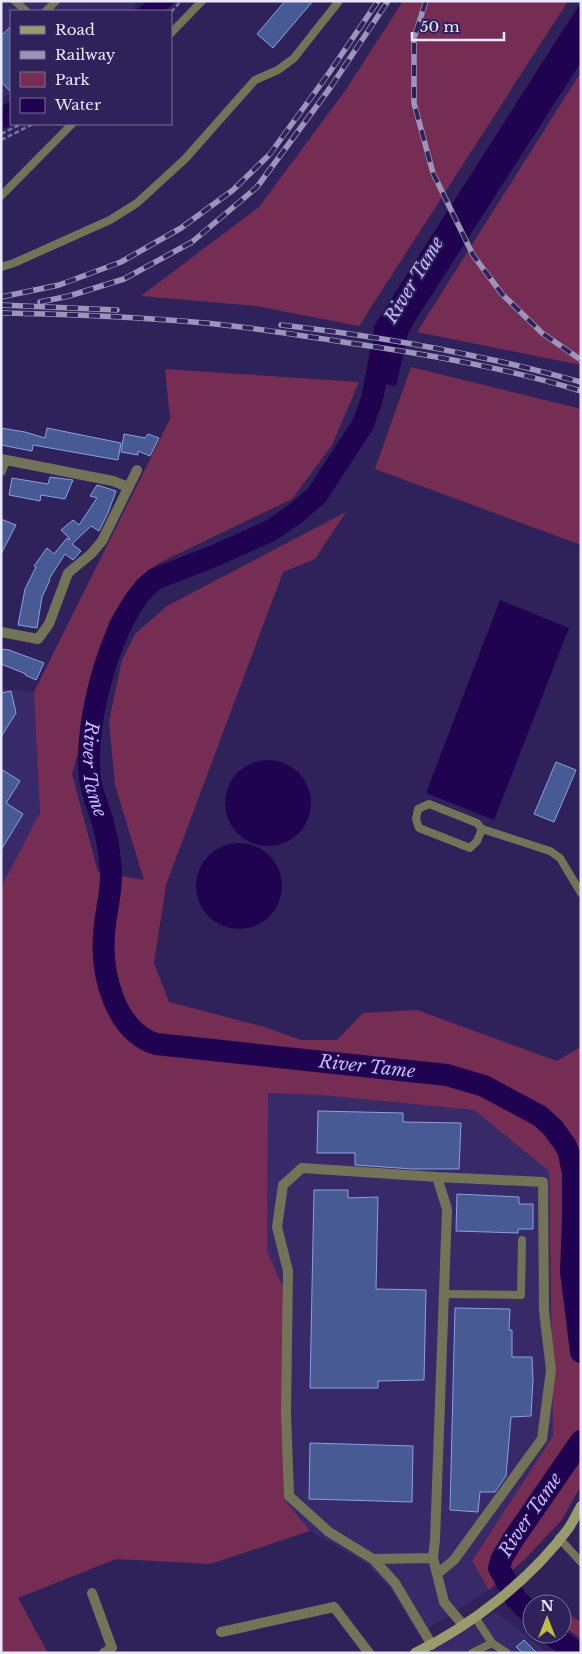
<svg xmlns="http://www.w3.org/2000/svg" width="582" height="1654" font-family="'Libre Baskerville',serif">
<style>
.built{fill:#382969}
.green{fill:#762d54}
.water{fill:#200350}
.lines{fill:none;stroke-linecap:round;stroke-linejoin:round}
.river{stroke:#200350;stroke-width:22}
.building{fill:#485a94;stroke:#8ba1e1}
.path{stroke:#7a729c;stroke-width:2.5;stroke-dasharray:5 2.5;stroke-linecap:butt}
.service{stroke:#737457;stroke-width:8}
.minor{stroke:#737457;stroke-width:10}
.secondary{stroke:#999b6c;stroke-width:10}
.rail-casing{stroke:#9c95b9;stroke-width:5.5}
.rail{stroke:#2f225b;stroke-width:4;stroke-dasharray:11;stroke-linecap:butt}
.labels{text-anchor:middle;stroke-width:4;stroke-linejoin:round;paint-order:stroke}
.water-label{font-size:18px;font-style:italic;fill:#c3bbfd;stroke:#2f225b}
</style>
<rect width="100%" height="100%" fill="#2f225b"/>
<path class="built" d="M 1,1 L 139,1 L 129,11 L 11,11 L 11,93 L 1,99 Z
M 1,688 L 34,692 L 40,813 L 1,887 Z
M 268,1093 L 321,1095 L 474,1110 L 549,1171 L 553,1436 L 472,1561 L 489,1590 L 418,1635 L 391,1589 L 367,1564 L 310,1531 L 284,1500 L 283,1287 L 267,1251 Z
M 496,1612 L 548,1653 L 427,1653 Z"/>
<path class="green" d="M 403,1 L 568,1 L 359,326 L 256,306 L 141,296 L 259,207 L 345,91 Z
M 581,72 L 581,365 L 417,332 Z
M 411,367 L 581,409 L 581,545 L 375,469 Z
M 165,369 L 359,382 L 332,445 L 292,499 L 159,563 L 137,579 L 109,621 L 82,739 L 72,774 L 98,872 L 144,880 L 115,785 L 109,721 L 122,660 L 135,634 L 167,606 L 346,512 L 315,559 L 283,572 L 166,885 L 154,963 L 169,1002 L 261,1026 L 301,1040 L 337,1040 L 363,1013 L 417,1010 L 557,1061 L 581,1047 L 581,1486 L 561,1521 L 524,1560 L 489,1590 L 472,1561 L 553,1436 L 549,1171 L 474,1110 L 321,1095 L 268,1093 L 267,1251 L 283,1287 L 284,1499 L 310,1531 L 210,1564 L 116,1559 L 18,1598 L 48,1653 L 1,1653 L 1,887 L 40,813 L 34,692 L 170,419 Z
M 562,1611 L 581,1622 L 581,1639 L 562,1625 Z"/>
<path class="water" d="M 147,1 L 176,1 L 165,11 L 135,11 Z
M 581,2 L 581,62 L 415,321 L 408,334 L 396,386 L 369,381 L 374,326 Z
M 11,101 L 11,124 L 13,124 L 1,130 L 1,106 Z
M 500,600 L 569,628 L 494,820 L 426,793 Z
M225 803a43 43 0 1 1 86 0a43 43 0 1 1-86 0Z
M196 886a43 43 0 1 1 86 0a43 43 0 1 1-86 0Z"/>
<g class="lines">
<g class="river">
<path id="s1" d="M 381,352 L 372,399 L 363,424 L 317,495 L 295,514 L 270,531 L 214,556 L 155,579 C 111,612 83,725 90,779 C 92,794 99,808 103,823 C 107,838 110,855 111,871 C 112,893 105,914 104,935 C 101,974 115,1031 156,1044 L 447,1075 L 484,1086 L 540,1116 L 553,1128 L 566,1146 L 569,1154 L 573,1173 L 573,1218 L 571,1272 L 581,1352"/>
<path id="s2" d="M 532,1615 L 516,1599 L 499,1568 L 502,1558 L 512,1541 L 581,1441"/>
<path d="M 551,1634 L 577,1653"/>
</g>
</g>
<path class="building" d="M 285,1 L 313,1 L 273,48 L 257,34 Z
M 11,26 L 11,92 L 1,82 L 1,36 Z
M 1,428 L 25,432 L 45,438 L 47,428 L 121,443 L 118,460 L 33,445 L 32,451 L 1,445 Z
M 124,434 L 145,438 L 148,434 L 159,438 L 150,456 L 138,451 L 138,455 L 121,452 Z
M 50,477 L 73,480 L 65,499 L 41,495 L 40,501 L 9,495 L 12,478 L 48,484 Z
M 97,485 L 116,491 L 108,513 L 99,531 L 91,526 L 72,544 L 81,551 L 74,559 L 73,560 L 65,554 L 49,579 L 50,580 L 42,597 L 37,628 L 18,625 L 25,589 L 36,567 L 34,566 L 47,548 L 54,554 L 67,538 L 69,540 L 70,539 L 61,530 L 73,520 L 79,525 L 97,498 L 90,496 Z
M 1,519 L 16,525 L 1,554 Z
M 1,649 L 9,650 L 44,663 L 36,680 L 25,675 L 26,674 L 1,664 Z
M 11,691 L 16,713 L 1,737 L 1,693 Z
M 556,762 L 576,770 L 554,822 L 534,814 Z
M 1,769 L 20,781 L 6,803 L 23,814 L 1,850 Z
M 318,1111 L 403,1113 L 403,1122 L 461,1123 L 459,1169 L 413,1169 L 355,1165 L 355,1153 L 317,1153 Z
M 314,1190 L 348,1190 L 348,1198 L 378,1197 L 376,1289 L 426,1290 L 424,1380 L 378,1381 L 378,1388 L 310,1388 Z
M 457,1194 L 519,1197 L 519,1204 L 533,1204 L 533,1229 L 518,1229 L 518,1233 L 456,1231 Z
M 455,1308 L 510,1309 L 509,1330 L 512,1330 L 512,1357 L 532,1357 L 533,1380 L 531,1416 L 511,1417 L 506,1476 L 495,1492 L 480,1492 L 478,1512 L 450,1510 Z
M 310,1443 L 413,1446 L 412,1502 L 309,1499 Z
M 524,1640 L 537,1653 L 523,1653 L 516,1647 Z"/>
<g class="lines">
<path class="path" d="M 171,12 L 181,1
M 1,134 L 21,124
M 1,140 L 33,124"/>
<path class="service" d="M 15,1 L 26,11
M 46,11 L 56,1
M 171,33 L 202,1
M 1,196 L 72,124
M 1,267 L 14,263 L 110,220 L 137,203 L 185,159 L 255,80 L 278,70 L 294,58 L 339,1
M 482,829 L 477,841 L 470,848 L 419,828 L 416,819 L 418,809 L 429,804 L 477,823 L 482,829 L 550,851 L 560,858 L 581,893
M 444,1294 L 521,1295 L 522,1240
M 559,1538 L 581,1562
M 475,1617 L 492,1643 L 507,1653
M 472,1653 L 492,1643"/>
<path class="minor" d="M 1,459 L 113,481 L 128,487
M 1,471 L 5,460
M 1,632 L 38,639 L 49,624 L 68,573 L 91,554 L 102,541 L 137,470
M 373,1559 L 433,1558
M 437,1574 L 454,1560 L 542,1439 L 551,1370 L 544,1311 L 543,1182 L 437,1177
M 92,1593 L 112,1648 L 104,1653
M 221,1632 L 334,1607 L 369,1653
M 432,1645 L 395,1583 L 373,1559 L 329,1532 L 289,1496 L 286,1413 L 288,1271 L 277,1227 L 283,1185 L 302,1168 L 437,1177 L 447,1209 L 435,1540 L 433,1558 L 444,1602 L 463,1625"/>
<path class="secondary" d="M 415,1653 C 472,1625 530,1580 568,1529 C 573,1522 577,1513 581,1506"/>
<g class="rail-casing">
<path id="rail" d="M 426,1 L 414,38 L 414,103 L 433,173 L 473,255 L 502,294 L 542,333 L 581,360
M 1,297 L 59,285 L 121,262 L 181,228 L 233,190 L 270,154 L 329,73 L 378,1
M 40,302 L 69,296 L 124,279 L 192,242 L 257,187 L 330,88 L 388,1
M 1,305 L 117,310
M 1,313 C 57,314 112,316 168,320 C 233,324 298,335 363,345 C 436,356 510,369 581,391
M 281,325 C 351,333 420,344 488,359 C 519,365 550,374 581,382"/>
</g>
<use href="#rail" class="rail"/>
</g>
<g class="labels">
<g class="water-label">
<text transform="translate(414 280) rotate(-59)" y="6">River Tame</text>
<text dy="6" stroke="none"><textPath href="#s1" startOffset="550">River Tame</textPath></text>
<text dy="6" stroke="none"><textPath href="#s1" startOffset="1060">River Tame</textPath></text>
<text dy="6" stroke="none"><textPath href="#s2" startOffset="120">River Tame</textPath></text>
</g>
</g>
<rect width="582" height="1654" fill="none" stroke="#e9e7fc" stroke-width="5"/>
<rect x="10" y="10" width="162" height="115" fill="#2f225b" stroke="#79719b"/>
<rect x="20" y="26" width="25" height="8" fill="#999b6c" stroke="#79719b"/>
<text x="55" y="35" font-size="15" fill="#e9e7fc">Road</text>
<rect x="20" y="51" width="25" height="8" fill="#9c95b9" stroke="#79719b"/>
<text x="55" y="60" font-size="15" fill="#e9e7fc">Railway</text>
<rect x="20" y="72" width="25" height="15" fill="#762d54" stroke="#79719b"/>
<text x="55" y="85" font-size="15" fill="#e9e7fc">Park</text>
<rect x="20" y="98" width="25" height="15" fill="#200350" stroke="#79719b"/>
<text x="55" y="110" font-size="15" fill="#e9e7fc">Water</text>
<g transform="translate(547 1619)"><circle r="24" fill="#2f225b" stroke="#79719b"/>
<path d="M0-4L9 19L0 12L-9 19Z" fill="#bebf42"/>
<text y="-8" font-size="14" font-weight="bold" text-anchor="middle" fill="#e9e7fc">N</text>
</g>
<path d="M412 32v8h92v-8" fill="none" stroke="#e9e7fc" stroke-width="2.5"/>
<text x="420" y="32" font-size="15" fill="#e9e7fc" stroke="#2f225b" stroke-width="4" paint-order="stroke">50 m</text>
</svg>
